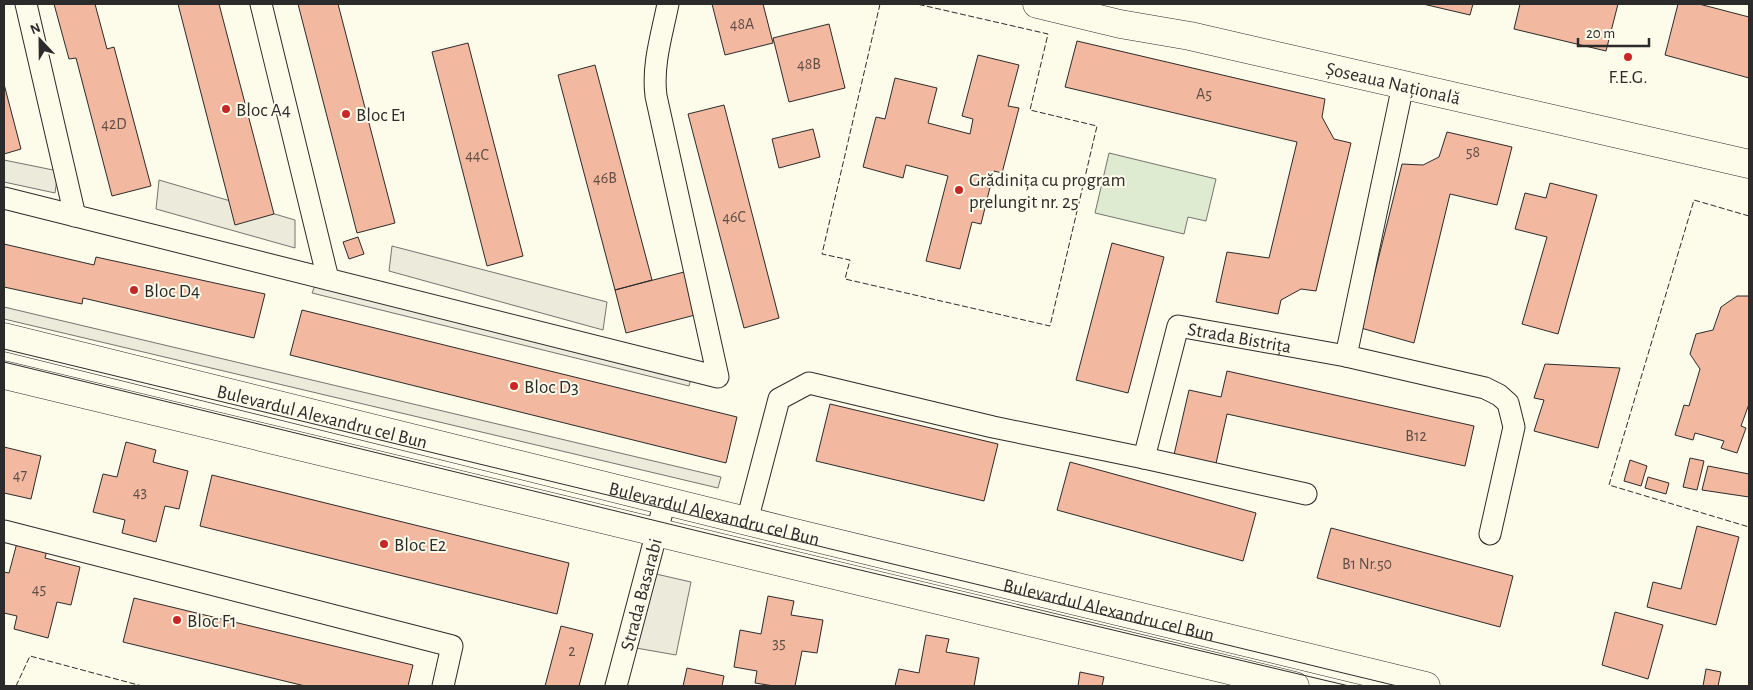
<svg xmlns="http://www.w3.org/2000/svg" width="1753" height="690" font-family="'Alegreya Sans',sans-serif">
<style>
.green{fill:#deebd1;stroke:#74746e}
.parking{fill:#eceadb;stroke:#74746e}
.building{fill:#f2b8a0;stroke:#2b2b2b}
.lines{fill:none;stroke-linecap:round;stroke-linejoin:round}
.street-casing{stroke:#2b2b2b;stroke-width:23}
.secondary-casing{stroke:#2b2b2b;stroke-width:29}
.street{stroke:#fdfbea;stroke-width:21}
.secondary{stroke:#fdfbea;stroke-width:28}
.tram{stroke:#2b2b2b;stroke-width:1}
.fence{stroke:#2b2b2b;stroke-width:1;stroke-dasharray:6 2.5;stroke-linecap:butt}
.poi-dot{fill:#c62828;stroke:#fdfbea;stroke-width:2}
.labels{text-anchor:middle;stroke-width:4;stroke-linejoin:round;paint-order:stroke}
.number-label{font-size:16px;fill:#5d4e48}
.poi-label{font-size:19px;fill:#2b2b2b;stroke:#fdfbea;text-anchor:start}
.street-label{font-size:19px;fill:#2b2b2b;stroke:#fdfbea}
</style>
<rect width="100%" height="100%" fill="#fdfbea"/>
<path class="green" d="M 1109,153 L 1216,179 L 1206,221 L 1188,217 L 1184,234 L 1095,213 Z"/>
<path class="parking" d="M 4,160 L 58,171 L 55,193 L 4,182 Z
M 159,180 L 295,220 L 295,248 L 156,209 Z
M 392,246 L 607,302 L 603,330 L 389,271 Z
M 316,283 L 692,375 L 689,386 L 312,293 Z
M 4,307 L 721,477 L 718,488 L 4,319 Z
M 656,574 L 691,582 L 676,655 L 636,648 Z"/>
<path class="building" d="M 54,4 L 95,4 L 107,49 L 114,47 L 151,186 L 112,196 L 76,58 L 69,59 Z
M 178,4 L 219,4 L 274,214 L 235,225 Z
M 298,4 L 338,4 L 395,223 L 357,233 Z
M 712,4 L 763,4 L 773,43 L 725,55 Z
M 1423,4 L 1473,4 L 1470,15 Z
M 1520,4 L 1618,4 L 1606,51 L 1514,29 Z
M 1678,4 L 1699,4 L 1749,17 L 1749,78 L 1665,55 Z
M 829,24 L 845,88 L 789,102 L 773,38 Z
M 1077,41 L 1325,99 L 1322,117 L 1334,139 L 1351,143 L 1316,291 L 1301,289 L 1281,300 L 1278,314 L 1216,302 L 1227,252 L 1269,258 L 1297,142 L 1065,87 Z
M 468,43 L 523,256 L 487,266 L 432,52 Z
M 978,55 L 1019,65 L 1008,106 L 1019,108 L 1002,173 L 994,171 L 981,224 L 972,222 L 960,269 L 926,261 L 948,176 L 906,165 L 903,178 L 863,167 L 876,117 L 885,119 L 895,78 L 937,88 L 928,123 L 970,134 L 973,119 L 962,116 Z
M 595,65 L 652,280 L 615,290 L 558,75 Z
M 4,84 L 21,149 L 4,154 Z
M 724,105 L 779,318 L 744,328 L 688,114 Z
M 813,129 L 820,157 L 779,168 L 772,139 Z
M 1447,132 L 1512,147 L 1497,205 L 1450,194 L 1414,343 L 1361,328 L 1402,164 L 1423,165 L 1439,157 Z
M 1550,183 L 1597,195 L 1558,334 L 1522,324 L 1547,237 L 1515,229 L 1525,193 L 1546,198 Z
M 358,237 L 364,254 L 349,259 L 343,242 Z
M 1112,243 L 1164,257 L 1128,393 L 1076,380 Z
M 4,244 L 94,265 L 96,257 L 265,294 L 254,338 L 83,298 L 82,304 L 4,287 Z
M 684,272 L 695,315 L 626,333 L 615,290 Z
M 1737,296 L 1749,296 L 1749,404 L 1741,426 L 1746,428 L 1737,453 L 1721,448 L 1724,441 L 1695,433 L 1693,440 L 1675,435 L 1684,405 L 1689,406 L 1700,369 L 1690,354 L 1696,334 L 1713,330 L 1721,307 Z
M 302,310 L 737,417 L 726,463 L 290,355 Z
M 1545,364 L 1620,368 L 1598,448 L 1534,431 L 1544,400 L 1534,398 Z
M 1227,371 L 1474,426 L 1465,466 L 1227,414 L 1215,468 L 1173,459 L 1189,390 L 1221,397 Z
M 830,404 L 998,444 L 984,501 L 816,461 Z
M 126,442 L 156,450 L 153,462 L 188,471 L 179,509 L 165,506 L 156,542 L 122,533 L 125,520 L 93,512 L 103,474 L 117,477 Z
M 4,447 L 41,456 L 31,499 L 4,493 Z
M 1690,458 L 1704,461 L 1697,490 L 1683,487 Z
M 1630,460 L 1647,466 L 1641,486 L 1624,481 Z
M 1070,462 L 1256,513 L 1243,561 L 1057,510 Z
M 1708,466 L 1749,474 L 1749,497 L 1702,490 Z
M 212,475 L 569,563 L 557,614 L 200,526 Z
M 1648,477 L 1669,483 L 1666,494 L 1645,488 Z
M 1697,526 L 1739,537 L 1716,625 L 1647,607 L 1653,582 L 1681,589 Z
M 1331,528 L 1513,576 L 1500,627 L 1317,578 Z
M 18,539 L 48,546 L 45,558 L 80,567 L 71,605 L 57,602 L 48,638 L 14,629 L 17,616 L 4,613 L 4,572 L 9,573 Z
M 768,596 L 794,601 L 791,615 L 823,620 L 817,653 L 802,651 L 795,686 L 774,686 L 755,683 L 757,671 L 734,667 L 740,630 L 761,634 Z
M 134,598 L 413,665 L 408,686 L 305,686 L 123,642 Z
M 1615,612 L 1663,625 L 1648,679 L 1602,665 Z
M 561,626 L 593,634 L 579,686 L 545,686 Z
M 926,635 L 949,639 L 946,652 L 979,658 L 974,686 L 895,686 L 899,669 L 919,673 Z
M 687,668 L 724,676 L 722,686 L 683,686 Z
M 1706,669 L 1721,672 L 1718,686 L 1703,686 Z
M 1080,672 L 1104,677 L 1102,686 L 1078,686 Z"/>
<g class="lines">
<g class="street-casing">
<g id="street">
<path d="M 26,4 L 75,216"/>
<path d="M 261,4 L 328,279"/>
<path d="M 4,198 L 718,377 L 656,96 C 652,65 662,34 668,4"/>
<path d="M 1346,356 L 1403,85"/>
<path id="s1" d="M 1144,458 L 1178,326 L 1346,356 L 1485,388 L 1499,395 L 1508,403 L 1514,427 L 1490,534"/>
<path d="M 747,521 L 779,399 L 809,383 L 993,427 L 1144,458 L 1306,494"/>
<path d="M 4,531 L 452,646 L 443,686"/>
<path id="s2" d="M 616,686 L 665,501"/>
</g>
</g>
<g class="secondary-casing">
<g id="secondary">
<path id="s3" d="M 1037,4 L 1120,24 L 1190,36 L 1749,164"/>
<path id="s4" d="M 4,337 L 787,531 L 1426,686"/>
<path d="M 4,375 L 1295,686"/>
</g>
</g>
<use href="#street" class="street"/>
<use href="#secondary" class="secondary"/>
<path class="tram" d="M 4,349 L 1397,686
M 4,362 L 780,551 L 1349,686"/>
<path class="fence" d="M 880,4 L 822,254 L 850,260 L 845,279 L 1050,326 L 1097,126 L 1030,110 L 1048,34 L 917,4
M 1749,216 L 1694,200 L 1609,485 L 1749,527
M 16,686 L 30,656 L 142,686"/>
</g>
<g class="poi-dot">
<circle cx="1628" cy="57" r="5"/>
<circle cx="226" cy="109" r="5"/>
<circle cx="346" cy="114" r="5"/>
<circle cx="959" cy="190" r="5"/>
<circle cx="134" cy="290" r="5"/>
<circle cx="514" cy="386" r="5"/>
<circle cx="384" cy="544" r="5"/>
<circle cx="177" cy="620" r="5"/>
</g>
<g class="labels">
<g class="number-label">
<text x="742" y="29">48A</text>
<text x="809" y="69">48B</text>
<text x="1204" y="99">A5</text>
<text x="114" y="129">42D</text>
<text x="1473" y="157">58</text>
<text x="477" y="160">44C</text>
<text x="605" y="183">46B</text>
<text x="734" y="222">46C</text>
<text x="1416" y="441">B12</text>
<text x="20" y="480">47</text>
<text x="140" y="497">43</text>
<text x="1367" y="569">B1 Nr.50</text>
<text x="39" y="594">45</text>
<text x="779" y="648">35</text>
<text x="572" y="656">2</text>
</g>
<g class="poi-label">
<text x="1628" y="83" text-anchor="middle">F.E.G.</text>
<text x="236" y="116">Bloc A4</text>
<text x="356" y="121">Bloc E1</text>
<text x="969" y="186">Grădinița cu program<tspan x="969" dy="22">prelungit nr. 25</tspan></text>
<text x="144" y="297">Bloc D4</text>
<text x="524" y="393">Bloc D3</text>
<text x="394" y="551">Bloc E2</text>
<text x="187" y="627">Bloc F1</text>
</g>
<g class="street-label">
<text dy="7" stroke="none"><textPath href="#s3" startOffset="365">Șoseaua Națională</textPath></text>
<text dy="7" stroke="none"><textPath href="#s1" startOffset="199">Strada Bistrița</textPath></text>
<text dy="7" stroke="none"><textPath href="#s4" startOffset="328">Bulevardul Alexandru cel Bun</textPath></text>
<text dy="7" stroke="none"><textPath href="#s4" startOffset="732">Bulevardul Alexandru cel Bun</textPath></text>
<text dy="7" stroke="none"><textPath href="#s2" startOffset="95">Strada Basarabi</textPath></text>
<text dy="7" stroke="none"><textPath href="#s4" startOffset="1138">Bulevardul Alexandru cel Bun</textPath></text>
</g>
</g>
<rect width="1753" height="690" fill="none" stroke="#2b2b2b" stroke-width="10"/>
<g transform="translate(40 40) rotate(338)" stroke="#fdfbea" stroke-width="4" paint-order="stroke">
<path d="M0-4L9 19L0 12L-9 19Z" fill="#2b2b2b"/>
<text y="-8" font-size="14" font-weight="bold" text-anchor="middle" fill="#2b2b2b">N</text>
</g>
<path d="M1578 38v8h71v-8" fill="none" stroke="#2b2b2b" stroke-width="2.5"/>
<text x="1586" y="38" font-size="15" fill="#2b2b2b" stroke="#fdfbea" stroke-width="4" paint-order="stroke">20 m</text>
</svg>
